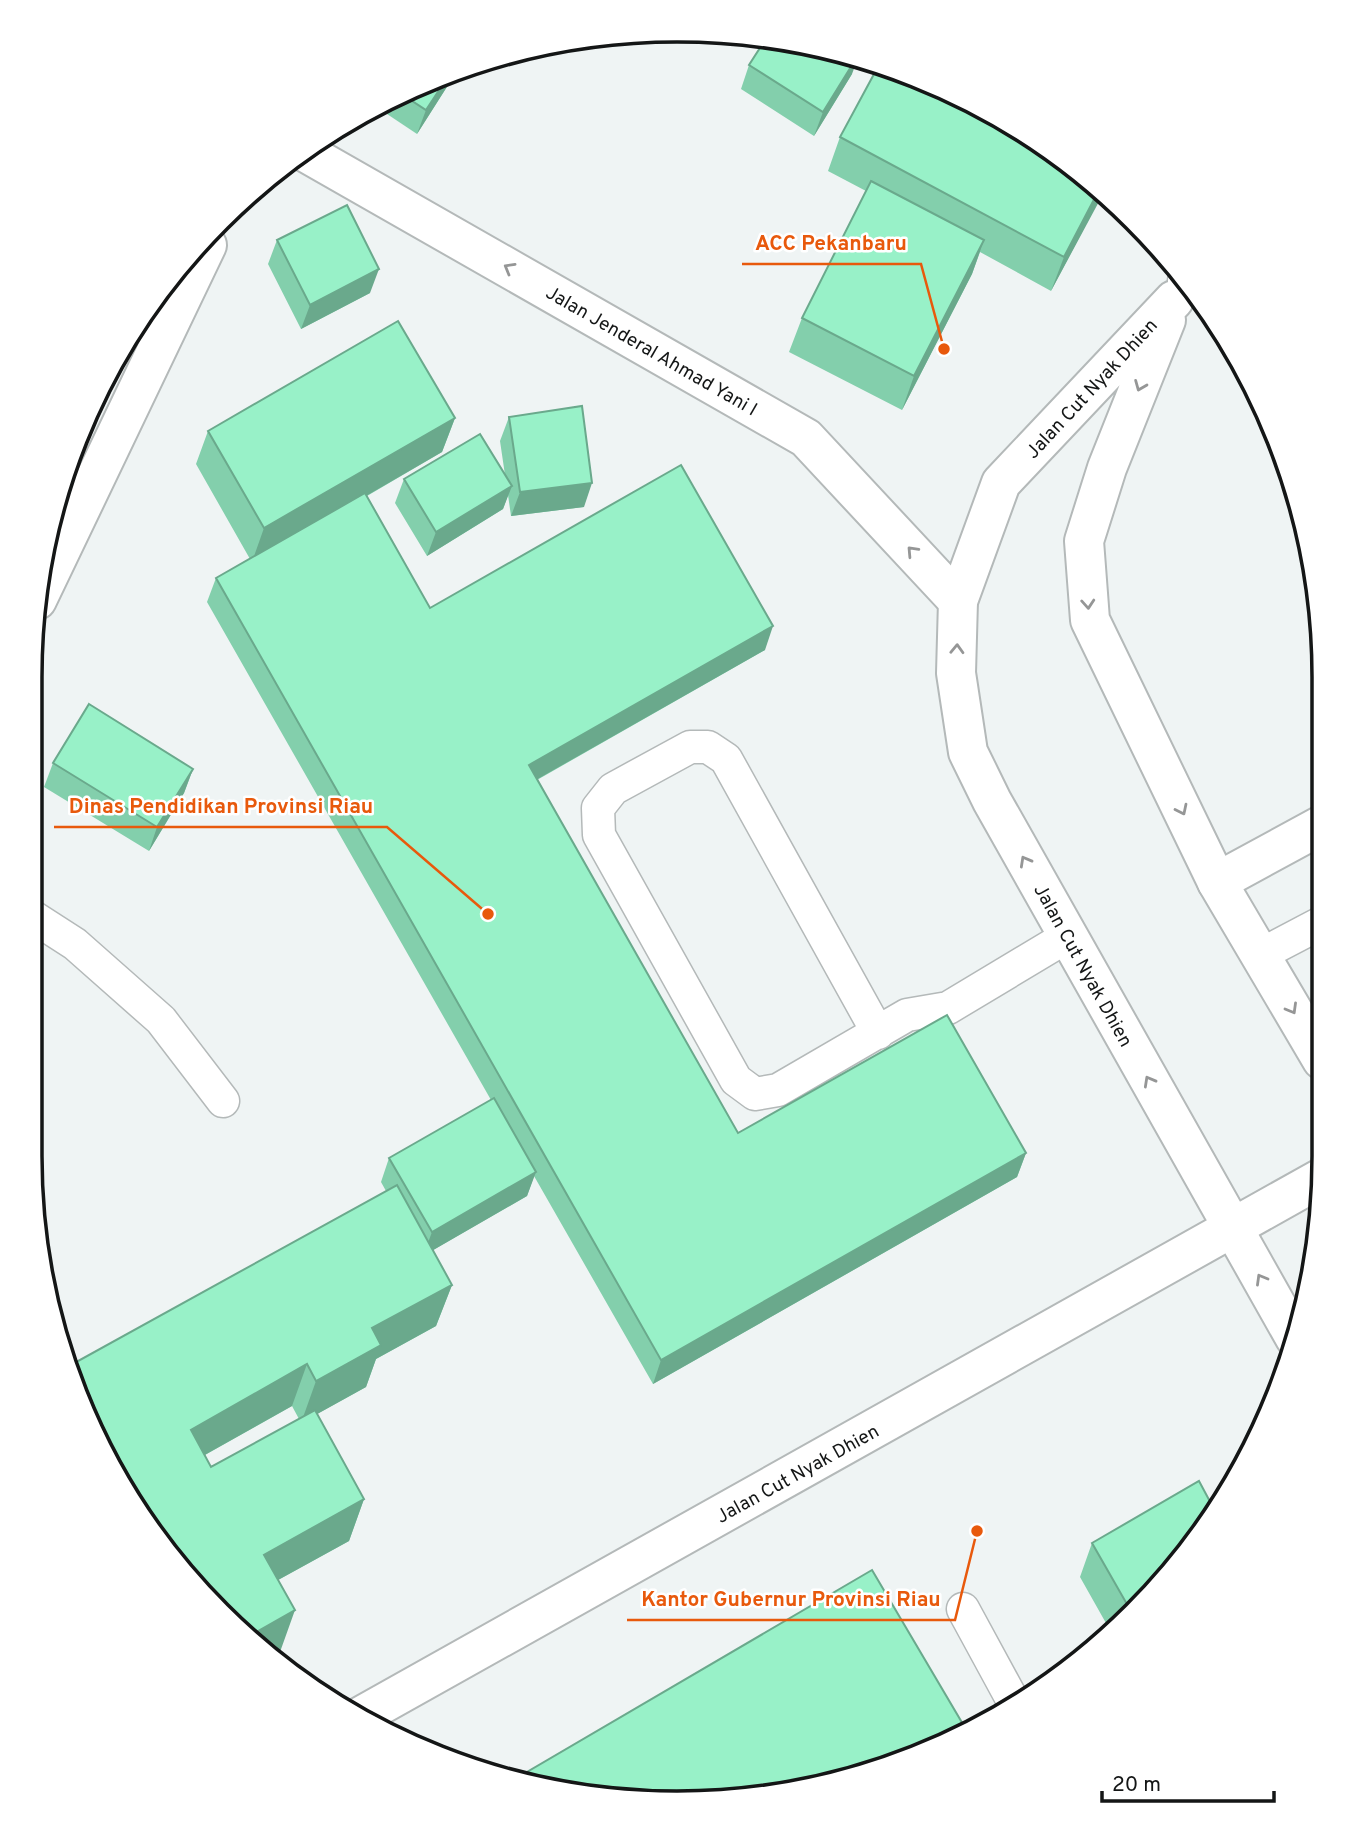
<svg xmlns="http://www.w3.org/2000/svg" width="1354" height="1833" font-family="Overpass,sans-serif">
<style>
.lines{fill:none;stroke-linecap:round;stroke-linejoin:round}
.service-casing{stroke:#b4b9b9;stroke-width:35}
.minor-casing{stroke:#b4b9b9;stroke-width:42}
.tertiary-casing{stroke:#b4b9b9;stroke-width:42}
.primary-casing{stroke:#b4b9b9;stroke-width:42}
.service{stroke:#fff;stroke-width:32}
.minor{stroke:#fff;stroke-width:38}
.tertiary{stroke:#fff;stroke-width:38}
.primary{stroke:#fff;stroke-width:38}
.wall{fill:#83cfac;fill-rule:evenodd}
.shaded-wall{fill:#6aa98c}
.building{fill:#98f1c8;stroke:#6aa98c;stroke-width:2}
.oneway{stroke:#959696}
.labels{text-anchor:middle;stroke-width:5;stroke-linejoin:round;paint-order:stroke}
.street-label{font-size:19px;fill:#141616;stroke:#fff}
.rim{fill:none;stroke:#141616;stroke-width:3.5}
.leader{fill:none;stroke:#e8590c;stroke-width:2.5}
.callout-dot{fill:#e8590c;stroke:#fff;stroke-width:2.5}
.callout-label{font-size:21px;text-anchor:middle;font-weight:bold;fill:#e8590c;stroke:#fff;stroke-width:5;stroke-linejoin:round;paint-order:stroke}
</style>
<rect width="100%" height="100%" fill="#eff4f4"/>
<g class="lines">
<g class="service-casing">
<path id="service" d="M 1184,281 L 1191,284
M 30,915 L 75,944 L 161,1020 L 223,1101
M 1260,955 L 1321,923
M 878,1033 L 726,759 L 708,747 L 690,747 L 613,789 L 598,808 L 599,835 L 736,1080 L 755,1094 L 778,1090 L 907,1015 L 948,1008 L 1068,936
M 963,1609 L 1013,1701"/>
</g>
<g class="minor-casing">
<path id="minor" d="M 303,151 L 806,438 L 958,601
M 37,600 L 207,245
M 1217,882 L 1320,826"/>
</g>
<g class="tertiary-casing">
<path id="tertiary" d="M 361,1716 L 1323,1177"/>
</g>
<g class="primary-casing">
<path id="primary" d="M 1174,300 L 1001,483 L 958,601 L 956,673 L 968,752 L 992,801 L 1295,1338
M 1166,320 L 1107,468 L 1084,541 L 1090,620 L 1217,882 L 1322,1060"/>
</g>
<use href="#service" class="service"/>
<use href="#minor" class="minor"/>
<use href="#tertiary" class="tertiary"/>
<use href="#primary" class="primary"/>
</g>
<path class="wall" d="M 749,65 L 852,74 L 814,136 L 741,89 Z
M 457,71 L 417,134 L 375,106 L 391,96 Z
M 1001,117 L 1104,190 L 1051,291 L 980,252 L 972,274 L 902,410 L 789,352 L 802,318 L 866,191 L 828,171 L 840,137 Z
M 277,240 L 370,293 L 301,329 L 268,264 Z
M 509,417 L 584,507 L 511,516 L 508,495 L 503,509 L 427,556 L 395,503 L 404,479 L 505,475 L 500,441 Z
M 455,418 L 442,452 L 367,496 L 430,608 L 765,650 L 537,780 L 738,1133 L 1026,1153 L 1017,1177 L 653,1384 L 534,1176 L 527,1196 L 433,1250 L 452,1285 L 436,1326 L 376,1359 L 366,1387 L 317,1414 L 364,1499 L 349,1541 L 278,1580 L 280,1652 L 250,1642 L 117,1480 L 69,1366 L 386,1191 L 381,1182 L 389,1158 L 491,1100 L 207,602 L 216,578 L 250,559 L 196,464 L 208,431 ZM 292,1406 L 299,1419 L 211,1467 L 205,1455 Z
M 53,763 L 193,769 L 184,793 L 149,851 L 44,787 Z
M 1092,1543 L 1164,1582 L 1111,1632 L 1080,1577 Z"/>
<path class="shaded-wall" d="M 857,57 L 858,58 L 852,74 L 814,136 L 823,112 Z
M 457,71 L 417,134 L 426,110 L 449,75 Z
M 1100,188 L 1104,190 L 1102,196 L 1051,291 L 1064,257 Z
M 984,240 L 972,274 L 902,410 L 914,376 Z
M 379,269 L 370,293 L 301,329 L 310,305 Z
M 455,418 L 442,452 L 252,562 L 264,528 Z
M 592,483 L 584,507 L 511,516 L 520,492 Z
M 512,486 L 503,509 L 427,556 L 436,532 Z
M 773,626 L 765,650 L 520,789 L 529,765 Z
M 193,769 L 184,793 L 149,851 L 157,827 Z
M 1026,1153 L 1017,1177 L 653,1384 L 661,1360 Z
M 536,1172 L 527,1196 L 423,1256 L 432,1232 Z
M 452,1285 L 436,1326 L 376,1359 L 366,1387 L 301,1423 L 316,1381 L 372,1328 Z
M 307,1364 L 292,1406 L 176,1471 L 191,1430 Z
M 121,1466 L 116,1479 L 113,1470 Z
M 364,1499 L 349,1541 L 249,1596 L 264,1555 Z
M 295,1610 L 280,1652 L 272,1657 L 250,1642 L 246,1638 Z"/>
<path class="building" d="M 767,37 L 857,57 L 823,112 L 749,65 Z
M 880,63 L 885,64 L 1001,117 L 1100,188 L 1064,257 L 840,137 Z
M 449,75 L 426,110 L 400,93 Z
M 871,181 L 984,240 L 914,376 L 802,318 Z
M 347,205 L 379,269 L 310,305 L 277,240 Z
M 398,321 L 455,418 L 264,528 L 208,431 Z
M 582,406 L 592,483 L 520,492 L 509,417 Z
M 480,434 L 512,486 L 436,532 L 404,479 Z
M 681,465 L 773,626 L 529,765 L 738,1133 L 947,1015 L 1026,1153 L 661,1360 L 216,578 L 365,493 L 430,608 Z
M 89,704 L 193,769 L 157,827 L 53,763 Z
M 494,1098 L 536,1172 L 432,1232 L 389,1158 Z
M 397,1185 L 452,1285 L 372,1328 L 381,1345 L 316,1381 L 307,1364 L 191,1430 L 211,1467 L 315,1410 L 364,1499 L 264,1555 L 295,1610 L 246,1638 L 139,1507 L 142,1505 L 121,1466 L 113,1470 L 69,1366 Z
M 1199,1481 L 1215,1511 L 1164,1582 L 1132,1613 L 1092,1543 Z
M 872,1570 L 964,1726 L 945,1737 L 885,1769 L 720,1802 L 550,1791 L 515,1779 Z"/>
<defs><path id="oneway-chevron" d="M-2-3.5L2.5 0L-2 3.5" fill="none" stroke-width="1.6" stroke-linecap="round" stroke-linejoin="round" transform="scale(1.75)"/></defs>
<g class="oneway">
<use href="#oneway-chevron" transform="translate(509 268) rotate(-150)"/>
<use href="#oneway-chevron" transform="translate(1140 386) rotate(112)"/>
<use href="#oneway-chevron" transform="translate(912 551) rotate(-133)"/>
<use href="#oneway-chevron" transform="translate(1088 604) rotate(86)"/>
<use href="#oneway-chevron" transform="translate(957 649) rotate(-88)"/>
<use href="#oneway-chevron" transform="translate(1182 810) rotate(64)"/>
<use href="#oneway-chevron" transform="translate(1025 861) rotate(-119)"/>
<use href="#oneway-chevron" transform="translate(1292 1009) rotate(60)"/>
<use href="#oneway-chevron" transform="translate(1149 1081) rotate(-119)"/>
<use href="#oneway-chevron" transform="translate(1261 1279) rotate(-120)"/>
</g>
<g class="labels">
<g class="street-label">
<text transform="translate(652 350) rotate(30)" y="7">Jalan Jenderal Ahmad Yani I</text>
<text transform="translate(1091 388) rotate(-47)" y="7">Jalan Cut Nyak Dhien</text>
<text transform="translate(1084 965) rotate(61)" y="7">Jalan Cut Nyak Dhien</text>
<text transform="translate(797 1473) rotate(-29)" y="7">Jalan Cut Nyak Dhien</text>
</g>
</g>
<path d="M0 0H1354V1833H0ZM677 42H677A635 635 0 0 1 1312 677V1156A635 635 0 0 1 677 1791H677A635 635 0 0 1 42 1156V677A635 635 0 0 1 677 42Z" fill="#fff" fill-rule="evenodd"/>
<path class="rim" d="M677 42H677A635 635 0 0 1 1312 677V1156A635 635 0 0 1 677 1791H677A635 635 0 0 1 42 1156V677A635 635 0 0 1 677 42Z"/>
<path class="leader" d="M944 349L921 264H742M488 914L387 827H54M977 1531L955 1620H627"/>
<g class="callout-dot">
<circle cx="944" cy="349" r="7"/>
<circle cx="488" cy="914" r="7"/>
<circle cx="977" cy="1531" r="7"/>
</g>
<g class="callout-label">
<text x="831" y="250">ACC Pekanbaru</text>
<text x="221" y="813">Dinas Pendidikan Provinsi Riau</text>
<text x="791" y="1606">Kantor Gubernur Provinsi Riau</text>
</g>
<path d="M1102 1791v10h172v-10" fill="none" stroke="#141616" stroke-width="3.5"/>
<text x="1112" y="1791" font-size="21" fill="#141616" stroke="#ffffff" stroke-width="5" paint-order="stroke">20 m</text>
</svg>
